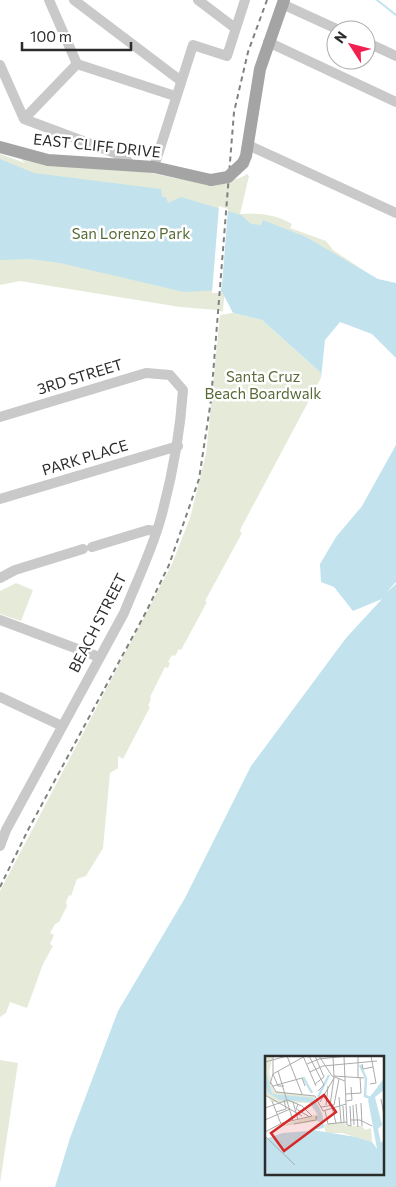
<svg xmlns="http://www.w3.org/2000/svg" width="396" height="1187" font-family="Commissioner,sans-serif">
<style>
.green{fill:#e5ebd8}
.water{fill:#c2e3ed;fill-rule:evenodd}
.pier{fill:#fff}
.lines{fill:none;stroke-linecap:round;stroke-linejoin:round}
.stream{stroke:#c2e3ed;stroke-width:2}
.minor{stroke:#c9c9c9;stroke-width:10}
.major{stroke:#a4a4a4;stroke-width:12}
.rail{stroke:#818181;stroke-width:2;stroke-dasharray:5 4;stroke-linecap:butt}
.major-bridge{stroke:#a4a4a4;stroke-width:12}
.labels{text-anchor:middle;stroke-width:5;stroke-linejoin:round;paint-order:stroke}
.street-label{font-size:15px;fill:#2c2c2c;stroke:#fff}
.park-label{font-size:15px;fill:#576a37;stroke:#fff}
.inset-river{fill:none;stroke:#c2e3ed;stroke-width:2.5}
.inset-road{fill:none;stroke:#ababab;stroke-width:1}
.view{fill:#d62828;fill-opacity:0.15;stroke:#d62828;stroke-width:2.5}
.inset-edge{fill:none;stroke:#2c2c2c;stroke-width:2.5}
</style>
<rect width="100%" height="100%" fill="#fff"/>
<path class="green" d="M 0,154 L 25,163 L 21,159 L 147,171 C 169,179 227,189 247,174 L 249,176 L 240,214 C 259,213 275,214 292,224 L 290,228 L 326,241 L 333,250 L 369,274 L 239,260 L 224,298 L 223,312 L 217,310 L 180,307 L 20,281 L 0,285 Z
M 233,313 L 262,320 L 320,372 L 321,378 L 241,528 L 240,532 L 242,533 L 205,601 L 207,602 L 181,650 L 179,649 L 175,656 L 172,655 L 168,662 L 170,663 L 168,668 L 165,667 L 150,697 L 151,699 L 148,706 L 150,707 L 123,759 L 118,756 L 118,768 L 110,773 L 103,848 L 86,876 L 77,879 L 71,896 L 69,895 L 66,902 L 67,906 L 59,922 L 55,924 L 50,933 L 54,935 L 50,944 L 53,946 L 43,964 L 27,1008 L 10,1002 L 6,1013 L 0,1017 L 0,891 L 172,564 L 190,518 L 206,454 L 220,315 Z
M 16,583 L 33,590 L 21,621 L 0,614 L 0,591 Z
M 0,1060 L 18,1063 L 0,1183 Z"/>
<path class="water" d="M 0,159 L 34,173 L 161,189 L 162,197 L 166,197 L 168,203 L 181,197 L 241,215 L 251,224 L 261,225 L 263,220 L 306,237 L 378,279 L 396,283 L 396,358 L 372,334 L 340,322 L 325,340 L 321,378 L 320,372 L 262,320 L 233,313 L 221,290 L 184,292 L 60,263 L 30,259 L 0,260 Z
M 396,445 L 396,582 L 386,593 L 396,584 L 396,1187 L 55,1187 L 70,1138 L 118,1011 L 185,898 L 251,766 L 346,638 L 382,599 L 353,611 L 334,587 L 321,582 L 320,564 L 336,537 L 362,506 ZM 266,1057 L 382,1057 L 382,1173 L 266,1173 Z"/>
<path class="pier" d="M 219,206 L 228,209 L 222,285 L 220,293 L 212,293 Z"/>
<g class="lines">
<path class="stream" d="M 377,0 L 396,15"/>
<path class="minor" d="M 49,0 L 77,64 L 175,96
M 74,0 L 181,81
M 198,0 L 235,28
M 282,4 L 339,30
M 268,42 L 396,102
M 366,42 L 396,56
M 0,65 L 24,119 L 123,156 L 131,165
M 24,119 L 77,64
M 248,145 L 396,213
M 154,167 L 193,45 L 227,56 L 245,0
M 0,417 L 146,373 L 170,375 L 183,390 C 180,435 172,478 160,521 C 151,552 136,583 124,613 L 6,830 L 0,846
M 0,499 L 178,446
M 92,547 L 148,530 L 156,531
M 0,578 L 15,570 L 83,549
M 0,620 L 99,657
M 0,697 L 62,726"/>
<path class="major" d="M 0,147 L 48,160 L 154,167 L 211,180
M 243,163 L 246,156 L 260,69 L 284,0"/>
<path class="rail" d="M 0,887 L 28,830 L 146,612 L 169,565 L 199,479 L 211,400 L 234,112 L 248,52 L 267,0"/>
<path class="major-bridge" d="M 211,180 L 228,177 L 243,163"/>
</g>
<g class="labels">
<g class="street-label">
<text transform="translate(97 146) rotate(6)" y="5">EAST CLIFF DRIVE</text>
<text transform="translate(80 377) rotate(-17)" y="5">3RD STREET</text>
<text transform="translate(85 458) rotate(-17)" y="5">PARK PLACE</text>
<text transform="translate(98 623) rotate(-63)" y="5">BEACH STREET</text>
</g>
<g class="park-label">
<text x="131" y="239">San Lorenzo Park</text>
<text x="263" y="382">Santa Cruz<tspan x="263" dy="17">Beach Boardwalk</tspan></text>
</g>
</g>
<g transform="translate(265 1056)">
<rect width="119" height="119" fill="#fff"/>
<path d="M 0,0 L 8,0 L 4,16 L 9,35 L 49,40 L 58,59 L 59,68 L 80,66 L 81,70 L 97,70 L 100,74 L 106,72 L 107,86 L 77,77 L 61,77 L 56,59 L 52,65 L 12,71 L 52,58 L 44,47 L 6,46 L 0,36 Z" fill="#e5ebd8"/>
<path d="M 2,0 L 1,16 L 7,38 L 49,42 L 57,58 L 59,72 L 48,74 L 91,81 L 107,86 L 112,93 L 103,44 L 119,22 L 119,34 L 110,41 L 117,69 L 113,73 L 116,87 L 119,83 L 119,119 L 0,119 L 0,83 L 18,77 L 43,75 L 56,66 L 52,65 L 53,58 L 45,46 L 15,44 L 3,37 L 0,28 L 0,1 Z" fill="#c2e3ed"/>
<path class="inset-river" d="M 95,9 L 101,22 L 100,40 L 106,42M 38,21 L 47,37M 53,41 L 64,19M 109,51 L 107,40 L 119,28M 109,52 L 111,69"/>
<path class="inset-road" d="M 8,0 L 8,18 L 13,30 L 19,30M 22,0 L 37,38M 38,0 L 51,30M 44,0 L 59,29 L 53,35M 54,0 L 67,20 L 80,25M 0,6 L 22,0M 42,8 L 54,3 L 82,0M 97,8 L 98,13 L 108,11M 13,15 L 28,65M 45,16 L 58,10 L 112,5M 69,20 L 99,22M 93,21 L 93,0M 6,27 L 11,36 L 50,40 L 58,55 L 81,48 L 79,0M 5,28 L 8,18 L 40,0M 50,28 L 59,21 L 50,0M 105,28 L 111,27 L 106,0M 8,30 L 37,22 L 40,30M 81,38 L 96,37 L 95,21M 0,39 L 37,60M 74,41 L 76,66M 116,43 L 119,59M 7,45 L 16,68M 81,45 L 87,44 L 86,31M 28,46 L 33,64M 55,46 L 69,22M 96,47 L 97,70M 33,48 L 31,53 L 45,61M 81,48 L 82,69 L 86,70 L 85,50M 91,48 L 93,71M 61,49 L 63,30M 88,49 L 89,69M 65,50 L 69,21 L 68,0M 78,50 L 79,66M 56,51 L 69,49 L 74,23M 67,51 L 71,67M 0,52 L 23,44M 60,55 L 63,68 L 82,66M 11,56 L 21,53 L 19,44M 0,64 L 25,53M 85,64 L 95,64 L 107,70M 29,68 L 51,64 L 52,60 L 50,62M 0,76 L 17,67 L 47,60 L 37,50 L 23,44M 0,80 L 30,109"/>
<path class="view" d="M 59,39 L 71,56 L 19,95 L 6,77 Z"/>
<rect width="119" height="119" class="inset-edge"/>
</g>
<g transform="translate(351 45) rotate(306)"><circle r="24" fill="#ffffff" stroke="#ababab"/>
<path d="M0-4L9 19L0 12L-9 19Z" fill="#f12050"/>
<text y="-8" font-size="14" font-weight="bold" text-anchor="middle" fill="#2c2c2c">N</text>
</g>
<path d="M22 42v8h109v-8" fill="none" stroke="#2c2c2c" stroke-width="2.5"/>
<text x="30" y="42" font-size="15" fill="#2c2c2c" stroke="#ffffff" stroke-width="4" paint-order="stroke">100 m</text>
</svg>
